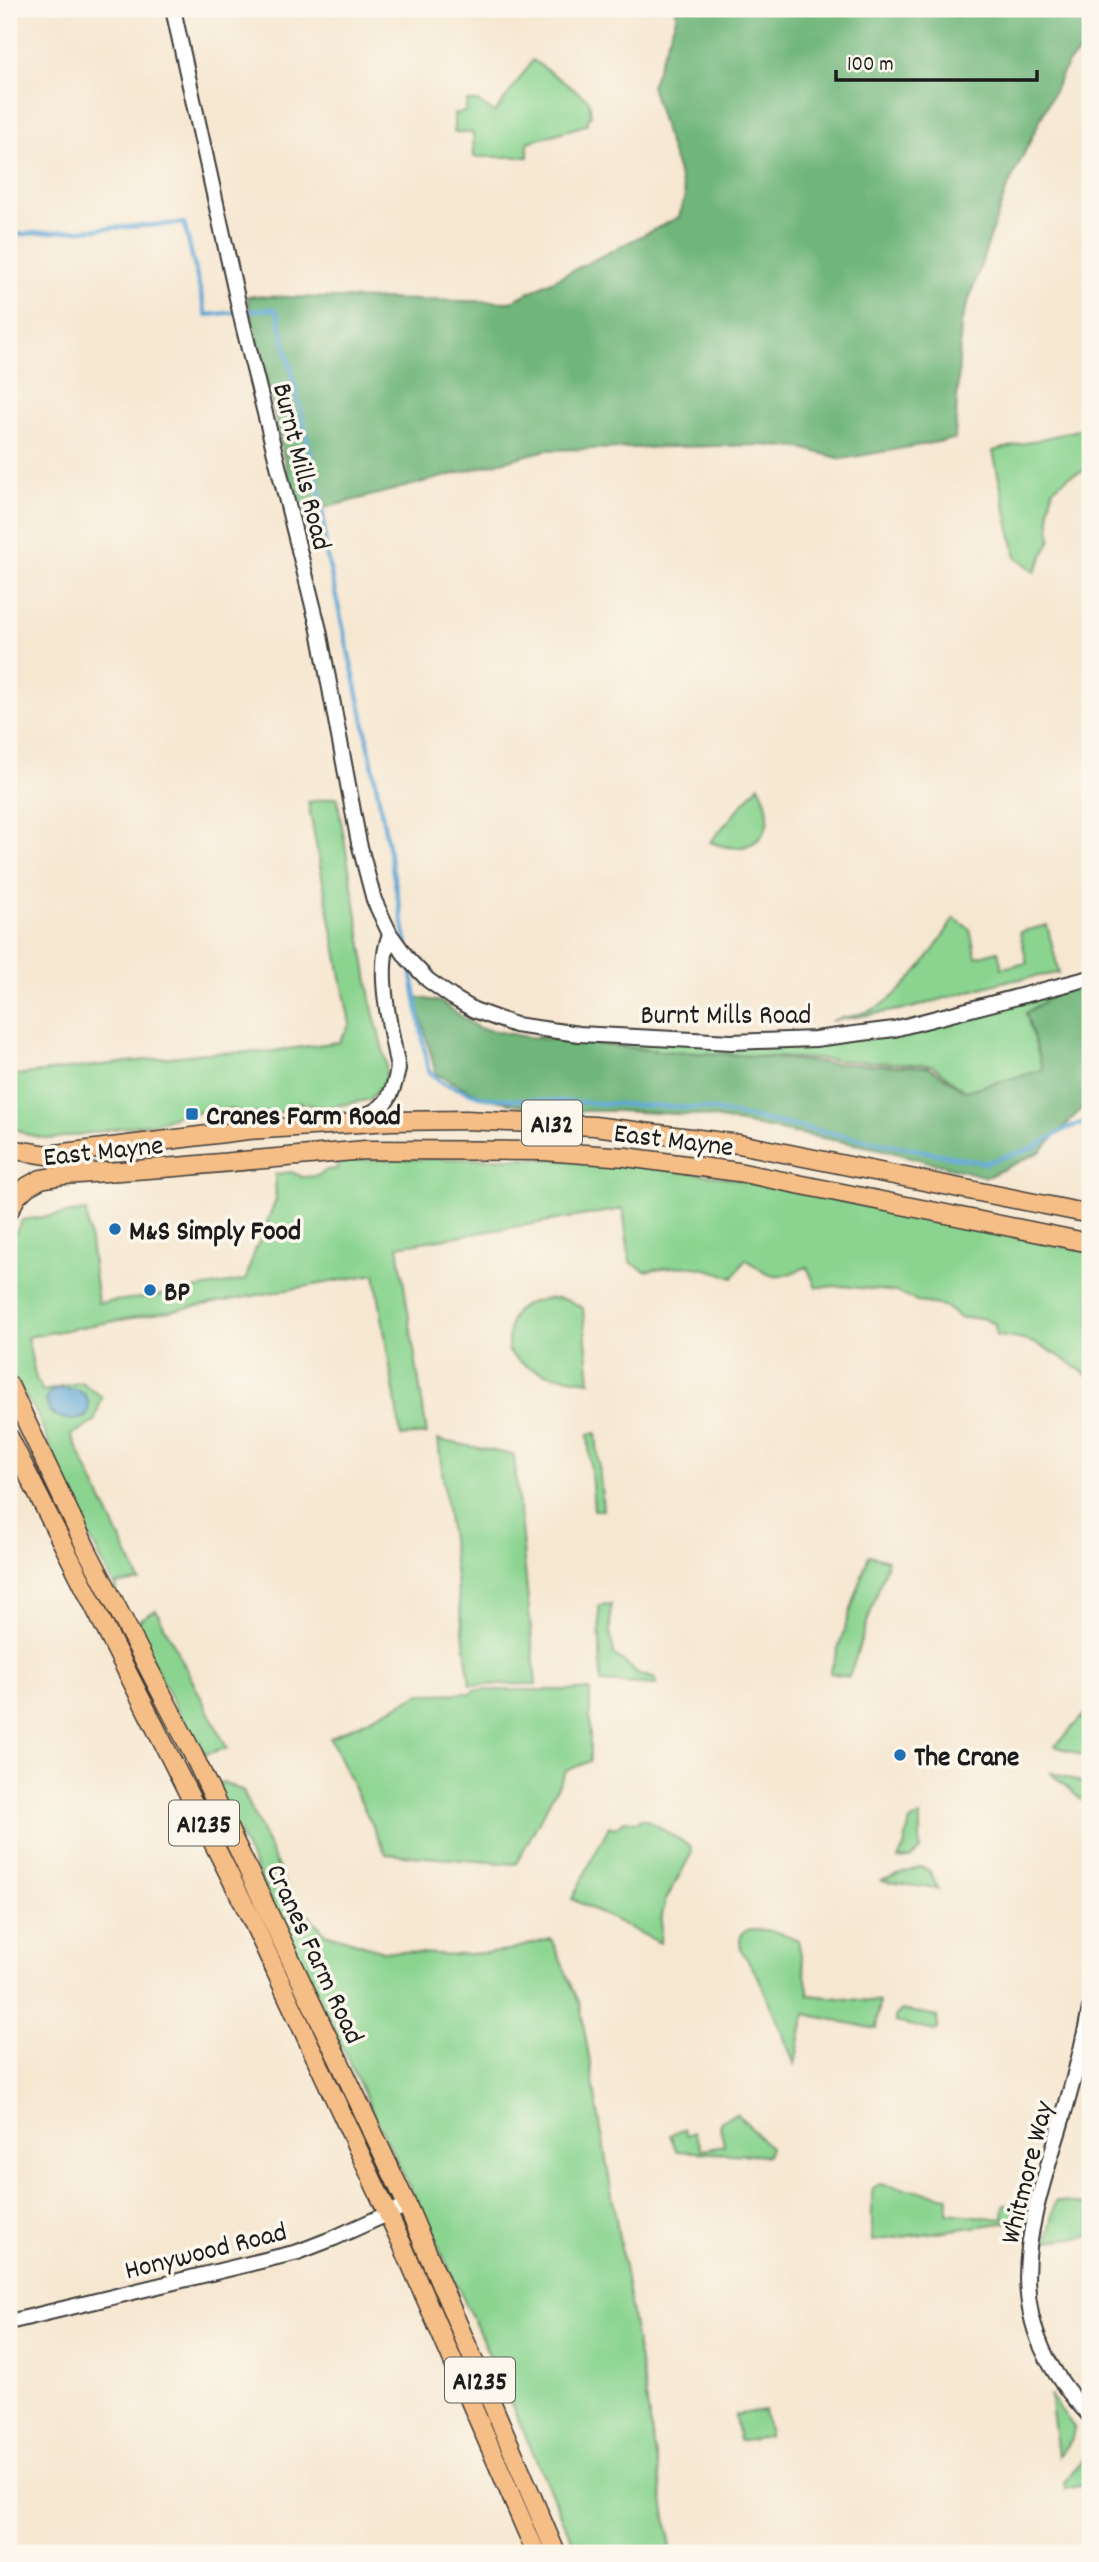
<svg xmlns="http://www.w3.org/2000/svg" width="1099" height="2562" font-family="Dekko,sans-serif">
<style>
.green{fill:#8ad490;stroke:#537856;stroke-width:2}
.forest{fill:#6fb67a;stroke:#46694b;stroke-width:2}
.water{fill:#5da6d4;stroke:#3c6178;stroke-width:2}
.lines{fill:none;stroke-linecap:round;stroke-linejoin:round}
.stream{stroke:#5da6d4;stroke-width:4.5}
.tertiary-casing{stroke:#3d3a37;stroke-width:18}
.primary-casing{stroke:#3d3a37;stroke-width:21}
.tertiary{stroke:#fff;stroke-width:14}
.primary{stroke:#f6be87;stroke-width:18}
.poi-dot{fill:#1f6fb2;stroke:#fbf7ec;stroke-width:2.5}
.labels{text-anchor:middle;stroke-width:7;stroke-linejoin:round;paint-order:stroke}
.shield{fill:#fbf7ec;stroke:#5f5e5a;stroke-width:2}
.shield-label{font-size:26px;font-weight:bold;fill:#1c1c1c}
.street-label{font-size:28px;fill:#1c1c1c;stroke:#fbf7ec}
.poi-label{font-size:28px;font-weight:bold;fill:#1c1c1c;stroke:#fbf7ec;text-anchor:start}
</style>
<rect width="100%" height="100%" fill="#fbf7ec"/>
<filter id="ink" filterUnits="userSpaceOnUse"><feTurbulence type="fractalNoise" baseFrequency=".0143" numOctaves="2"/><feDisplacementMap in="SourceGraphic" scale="14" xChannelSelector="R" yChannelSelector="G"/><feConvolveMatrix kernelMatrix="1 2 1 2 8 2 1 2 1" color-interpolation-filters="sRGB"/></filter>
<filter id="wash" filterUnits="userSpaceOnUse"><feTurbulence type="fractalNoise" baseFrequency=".00686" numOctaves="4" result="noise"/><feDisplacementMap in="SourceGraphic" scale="28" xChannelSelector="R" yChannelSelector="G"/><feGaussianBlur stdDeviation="1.57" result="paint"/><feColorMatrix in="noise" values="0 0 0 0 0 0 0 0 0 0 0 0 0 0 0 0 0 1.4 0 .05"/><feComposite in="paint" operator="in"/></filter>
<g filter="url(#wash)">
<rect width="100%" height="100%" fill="#f6e7d1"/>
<path class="green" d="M 533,60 L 589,100 L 591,114 L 586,125 L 528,142 L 528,157 L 474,157 L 473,133 L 454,132 L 454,114 L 465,112 L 467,101 L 477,101 L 495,113 Z
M 1090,427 L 1090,468 L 1070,476 L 1053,489 L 1049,508 L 1051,539 L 1035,572 L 1016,557 L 993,451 Z
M 759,785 C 783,828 756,861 710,842 Z
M 337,797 L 373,1011 L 386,1062 L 386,1076 L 382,1086 L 368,1100 L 323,1108 L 299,1102 L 299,1111 L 246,1114 L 230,1109 L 179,1115 L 159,1122 L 50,1139 L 25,1134 L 9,1124 L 9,1076 L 205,1053 L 266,1052 L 339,1042 L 350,1024 L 308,802 Z
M 954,918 L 970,929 L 976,957 L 998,951 L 1002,968 L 1027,963 L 1020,932 L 1047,925 L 1059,973 L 1002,982 L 911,1008 L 831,1021 C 845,1017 861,1015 874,1009 C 903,996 938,946 954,918 Z
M 1061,991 L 1026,1013 L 1043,1070 L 965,1091 L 932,1065 L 659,1051 L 536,1035 L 797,1047 Z
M 537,1158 L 649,1167 L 723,1177 L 1090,1252 L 1090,1377 C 1057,1354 1038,1338 996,1336 L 995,1324 L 982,1318 L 960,1318 L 944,1306 L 919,1302 L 896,1292 L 843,1286 L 816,1287 L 807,1267 C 773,1280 775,1281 746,1259 L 733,1278 C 700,1264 680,1264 645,1271 L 630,1262 L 623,1209 L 398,1246 L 427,1434 L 401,1436 L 375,1274 L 27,1337 L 36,1379 L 43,1391 L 81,1382 L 102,1397 L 94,1422 L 71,1435 L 140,1581 L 117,1584 L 116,1590 L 66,1489 L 38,1416 L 13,1378 L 9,1363 L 9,1244 L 22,1220 L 86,1211 L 98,1303 L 149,1297 L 246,1280 L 251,1261 L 276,1200 L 275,1174 L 292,1172 L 302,1177 L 317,1176 L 327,1170 L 337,1169 L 337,1160 Z
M 557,1298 L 570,1301 L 583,1308 L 590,1381 C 561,1377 527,1374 508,1351 C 507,1311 518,1300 557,1298 Z
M 596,1433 L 603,1510 L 594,1510 L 588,1434 Z
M 438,1440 L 514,1455 L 536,1684 L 470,1685 Z
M 869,1555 L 888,1560 L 849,1677 L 830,1673 Z
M 611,1604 L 610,1631 L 614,1654 L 639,1674 L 656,1679 L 656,1685 L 601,1682 L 599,1605 Z
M 156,1610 L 227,1748 L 205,1754 L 199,1741 L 193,1743 L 134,1623 Z
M 473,1690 L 590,1690 L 590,1761 L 566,1771 L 516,1864 L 386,1854 L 330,1738 L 421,1694 L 473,1693 Z
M 1090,1708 L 1090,1758 L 1055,1746 Z
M 1049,1772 L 1090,1785 L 1090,1807 Z
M 223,1782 L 243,1791 L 291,1896 L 325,1933 L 383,1951 L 454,1955 L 500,1952 L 551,1939 L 580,2004 L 672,2553 L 578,2553 L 474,2321 L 215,1784 Z
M 920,1816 L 920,1850 L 911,1858 L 898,1859 L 904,1847 L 910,1821 Z
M 641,1819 L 649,1821 L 691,1847 L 692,1852 L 666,1900 L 662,1915 L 660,1943 L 572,1899 L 609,1826 L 615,1828 L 625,1820 L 637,1822 Z
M 920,1867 L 929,1870 L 938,1889 L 880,1881 Z
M 750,1929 C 767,1929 783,1932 798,1940 L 809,1995 L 879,2002 L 876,2029 L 805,2014 L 795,2064 L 759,1978 L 741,1950 L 740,1940 L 742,1933 Z
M 902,2010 L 933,2015 L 937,2017 L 938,2029 L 935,2031 L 895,2022 L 895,2016 Z
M 736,2114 C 746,2119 758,2138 770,2147 L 767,2156 L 677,2151 L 670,2135 L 684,2129 L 687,2135 L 694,2132 L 702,2150 L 724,2146 L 720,2125 L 721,2121 Z
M 880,2184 L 948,2197 L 947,2213 L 1003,2219 L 1004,2205 L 1016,2207 L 1019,2212 L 1016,2221 L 872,2241 L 872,2193 L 873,2188 Z
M 1056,2201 L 1090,2205 L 1090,2236 L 1047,2241 Z
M 1050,2395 L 1075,2429 L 1073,2438 L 1058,2456 Z
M 764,2410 L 769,2436 L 739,2441 L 735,2415 Z
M 1090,2453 L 1090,2484 L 1065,2489 L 1064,2482 Z"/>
<path class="forest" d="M 676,9 L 1083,9 L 1083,49 L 1067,64 L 1006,191 L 961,323 L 955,439 L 842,459 L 801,448 L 758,445 L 547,450 L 297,515 L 247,296 L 510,302 L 679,217 L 685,195 L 651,86 L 676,18 Z
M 1074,983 L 1090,983 L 1090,1030 L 1083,1034 L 1090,1053 L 1090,1100 L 1040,1152 L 987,1177 L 876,1148 L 698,1115 L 618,1111 L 550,1111 L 485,1098 L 436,1074 L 416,997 L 441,1002 L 478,1028 L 528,1037 L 667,1052 L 740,1055 L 827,1063 L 929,1067 L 965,1091 L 1043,1070 L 1026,1013 Z"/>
<path class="water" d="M 60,1389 C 81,1388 93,1393 87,1416 C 74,1423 63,1419 50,1413 L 46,1401 L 49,1392 Z"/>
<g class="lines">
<path class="stream" d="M 9,235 L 184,223 L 206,315 L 271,309 L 275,310 L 278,314 L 322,502 L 326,552 L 364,721 L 408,950
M 411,969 L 428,1070 L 440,1082 L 485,1098 L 702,1108 L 985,1163 L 1033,1148 L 1067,1128 L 1090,1121"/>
</g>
</g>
<g filter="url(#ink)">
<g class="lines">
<g class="tertiary-casing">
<path id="tertiary" d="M 173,9 L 243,325 L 319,630 L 359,843 L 374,900 L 390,934 L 408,959 L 428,980 L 452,997 L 474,1010 L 515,1025 L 579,1034 L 731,1042 L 815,1039 L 894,1029 L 1090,978
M 354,1119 C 385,1111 392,1099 398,1069 C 391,1028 375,972 390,934
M 1090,2008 C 1082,2050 1071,2091 1058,2133 C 1023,2244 1000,2323 1090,2416
M 9,2322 L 298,2252 L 334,2238 L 407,2205"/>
</g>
<g class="primary-casing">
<path id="primary" d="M 9,1149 L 48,1155 L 248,1130 L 391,1121 L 466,1120 L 594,1126 L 739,1144 L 1090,1214
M 9,1211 L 17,1196 L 28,1186 L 41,1179 L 64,1175 L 176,1167 L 365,1150 L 543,1151 L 626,1157 L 738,1172 L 1090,1243
M 9,1385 L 88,1552 L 191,1750 L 360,2105 L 407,2205 L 556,2553
M 9,1437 L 251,1918 L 402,2244 L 536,2553"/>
</g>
<use href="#tertiary" class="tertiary"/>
<use href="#primary" class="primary"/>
</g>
</g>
<g class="poi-dot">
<rect x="185" y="1107" width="14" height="14" rx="3.5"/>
<circle cx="115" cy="1229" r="7"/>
<circle cx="150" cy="1290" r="7"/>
<circle cx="900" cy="1755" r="7"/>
</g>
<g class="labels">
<g class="shield">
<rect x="522" y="1100.5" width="60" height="45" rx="5"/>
<rect x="169" y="1800.5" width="70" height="45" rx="5"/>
<rect x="445" y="2357.5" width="70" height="45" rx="5"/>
</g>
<g class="shield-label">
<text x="552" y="1132">A132</text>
<text x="204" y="1832">A1235</text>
<text x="480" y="2389">A1235</text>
</g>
<g class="street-label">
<text transform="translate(304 466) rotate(76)" y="10">Burnt Mills Road</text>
<text x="726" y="1023">Burnt Mills Road</text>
<text transform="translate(674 1138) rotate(7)" y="10">East Mayne</text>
<text transform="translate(103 1149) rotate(-6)" y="10">East Mayne</text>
<text transform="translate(317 1953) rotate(65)" y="10">Cranes Farm Road</text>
<text transform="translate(1025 2172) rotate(-76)" y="10">Whitmore Way</text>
<text transform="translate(205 2249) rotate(-14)" y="10">Honywood Road</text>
</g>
<g class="poi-label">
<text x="206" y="1124">Cranes Farm Road</text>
<text x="129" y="1239">M&amp;S Simply Food</text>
<text x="164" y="1300">BP</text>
<text x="914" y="1765">The Crane</text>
</g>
</g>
<rect width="1099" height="2562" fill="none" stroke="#fbf7ec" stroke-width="35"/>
<path d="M836 70v10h201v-10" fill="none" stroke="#1c1c1c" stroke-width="3.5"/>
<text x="847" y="70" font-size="21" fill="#1c1c1c" stroke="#fbf7ec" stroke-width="5" paint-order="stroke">100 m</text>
</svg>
